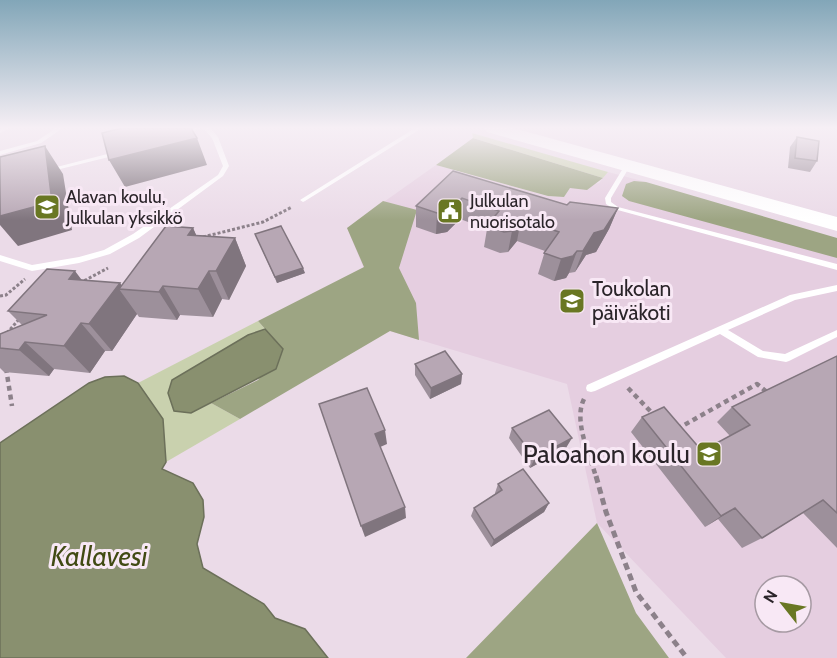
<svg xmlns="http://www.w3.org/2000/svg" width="837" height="658" font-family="Cabin,sans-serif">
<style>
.built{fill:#e5cee0;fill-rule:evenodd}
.green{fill:#c9d1ae}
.forest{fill:#9da583}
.water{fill:#89906f;stroke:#6c705a;stroke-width:1.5}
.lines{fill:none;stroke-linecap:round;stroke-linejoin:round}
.path-far2{stroke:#8c818a;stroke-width:3;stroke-dasharray:3 2;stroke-linecap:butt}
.path-far1{stroke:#8c818a;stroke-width:4.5;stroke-dasharray:5 4;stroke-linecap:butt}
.path{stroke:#8c818a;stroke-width:5;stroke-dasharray:7 4.5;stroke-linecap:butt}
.lane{fill:#fff;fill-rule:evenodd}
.secondary{fill:#fff;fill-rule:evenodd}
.wall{fill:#9d909b}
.shaded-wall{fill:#80757e}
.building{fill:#b7a7b4;stroke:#80757e;stroke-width:1.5}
.labels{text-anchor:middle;stroke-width:6;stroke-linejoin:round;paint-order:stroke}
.far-poi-label{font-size:18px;fill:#2a2429;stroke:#f8e8f5;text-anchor:start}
.poi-label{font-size:21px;fill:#2a2429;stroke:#f8e8f5;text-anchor:start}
.near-poi-label{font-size:26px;fill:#2a2429;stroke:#f8e8f5;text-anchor:end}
.near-water-label{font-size:27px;font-style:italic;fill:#414a13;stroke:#f8e8f5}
</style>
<rect width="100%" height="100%" fill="#ebdbe8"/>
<path class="built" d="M 436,165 L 547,196 L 564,197 L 570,188 L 599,183 L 608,172 L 646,182 L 634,181 L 837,246 L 837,658 L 726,658 L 597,523 L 567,384 L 390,331 L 347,228 ZM 765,586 L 801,586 L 801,622 L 765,622 Z"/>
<path class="green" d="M 472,133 L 608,172 L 603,178 L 473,138 Z
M 258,321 L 265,329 L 248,335 L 172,380 L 191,413 L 211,403 L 240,419 L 166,462 L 163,419 L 138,383 Z"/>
<path class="forest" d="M 473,138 L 603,178 L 587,190 L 570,188 L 564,197 L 548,196 L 436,165 Z
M 634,181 L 646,182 L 837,238 L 837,258 L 629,201 L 622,196 L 626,184 Z
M 383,201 L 417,210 L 399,268 L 416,303 L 419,340 L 390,331 L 240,419 L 211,403 L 258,380 L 283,349 L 258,321 L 364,267 L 347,228 Z
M 597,523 L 636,613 L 669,658 L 466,658 Z"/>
<path class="water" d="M 265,329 L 283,349 L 276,369 L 191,413 L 174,411 L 168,393 L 172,380 L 248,335 Z
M 124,376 L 138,383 L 163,419 L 166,462 L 162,469 L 193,483 L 203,500 L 204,517 L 197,544 L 203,568 L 264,604 L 275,618 L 305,629 L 328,658 L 0,658 L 0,443 L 89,383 L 105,377 Z"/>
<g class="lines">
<path class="path-far2" d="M 203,237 L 263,222 L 292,207
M 80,283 L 108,268
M 0,296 L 6,295 L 25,279
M 7,333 L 20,318"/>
<path class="path-far1" d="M 6,368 L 12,406
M 628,388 L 654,415
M 584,399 C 573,421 590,455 596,477
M 677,429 L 757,384 L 768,393"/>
<path class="path" d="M 596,476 L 606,512 L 636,592 L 687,658"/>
<path class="lane" d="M 9,128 L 8,129 L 0,133 L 0,129 Z
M 56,128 L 63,128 L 41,143 L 0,155 L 0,151 L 37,141 Z
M 193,128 L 201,128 L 183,137 L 178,136 Z
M 203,128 L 210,128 L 218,137 L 229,166 L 223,176 L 139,238 L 110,254 L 79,263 L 32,271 L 0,261 L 0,255 L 32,265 L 79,257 L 104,250 L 133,234 L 218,175 L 223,166 L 212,138 Z
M 415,128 L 422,128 L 305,201 L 303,202 L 300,200 Z
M 119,151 L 122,153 L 121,154 L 48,172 L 45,170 Z
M 625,165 L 630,166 L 611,198 L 611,202 L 618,207 L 837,264 L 837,270 L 614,209 L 606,204 L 605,198 Z
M 837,285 L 837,291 L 795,300 L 728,330 L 763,351 L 785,354 L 837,330 L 837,337 L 789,361 L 786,362 L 758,357 L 720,334 L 595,391 L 591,392 L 587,391 L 586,388 L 587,385 L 790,295 Z"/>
<path class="secondary" d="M 485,128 L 513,128 L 837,217 L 837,231 L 487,132 Z"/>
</g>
<path class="wall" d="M 797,137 L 817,161 L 810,172 L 788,168 L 790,147 Z
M 453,171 L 567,205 L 618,208 L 609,229 L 596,252 L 586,255 L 575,272 L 569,273 L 566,278 L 554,281 L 538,274 L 545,251 L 517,241 L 508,252 L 500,253 L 484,247 L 487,229 L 460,219 L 447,232 L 436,234 L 416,227 L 416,206 Z
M 193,228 L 196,235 L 235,238 L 246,266 L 229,300 L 222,299 L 213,317 L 180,315 L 177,320 L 139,317 L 137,314 L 112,351 L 105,351 L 90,373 L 54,369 L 49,376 L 4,372 L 0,368 L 0,334 L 22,325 L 8,311 L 82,280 L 120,283 L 122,286 Z
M 255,234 L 305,273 L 277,283 Z
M 837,356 L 837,548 L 803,513 L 762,538 L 742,548 L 718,519 L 705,527 L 631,432 L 642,417 L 702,451 L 730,436 L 717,422 L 732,407 Z
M 415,364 L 462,374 L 461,384 L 430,399 L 415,375 Z
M 512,428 L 566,448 L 530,468 L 509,438 Z
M 498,484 L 549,503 L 544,512 L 491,547 L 471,516 L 474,508 L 495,494 L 495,493 Z"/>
<path class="shaded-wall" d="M 197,138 L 207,165 L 125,187 L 109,160 Z
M 45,146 L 63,174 L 72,230 L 18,246 L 0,225 L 0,216 Z
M 462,198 L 460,219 L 447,232 L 436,234 L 437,213 Z
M 618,208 L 609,229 L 596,252 L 586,255 L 575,272 L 583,251 L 594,233 Z
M 521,219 L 517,241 L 508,252 L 512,231 Z
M 193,228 L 206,257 L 188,235 Z
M 235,238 L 246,266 L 229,300 L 216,271 Z
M 577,251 L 569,273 L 566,278 L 554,281 L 561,259 Z
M 303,268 L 305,273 L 277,283 L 275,277 Z
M 75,271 L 97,300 L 69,279 Z
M 209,271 L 222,299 L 213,317 L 198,289 Z
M 120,283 L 124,289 L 119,289 L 137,314 L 112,351 L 89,324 Z
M 163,286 L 180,315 L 177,320 L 159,292 Z
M 81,323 L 105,351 L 90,373 L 64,346 Z
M 25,342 L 54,369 L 49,376 L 19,350 Z
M 462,374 L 461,384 L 430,399 L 431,388 Z
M 385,430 L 387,444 L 378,448 L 375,434 Z
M 572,438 L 566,448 L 530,468 L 535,458 Z
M 549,503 L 544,512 L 491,547 L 494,540 Z
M 405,507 L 406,518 L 365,537 L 361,526 Z
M 735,508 L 718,519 L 705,527 L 721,516 Z"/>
<path class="building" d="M 122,128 L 191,128 L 197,138 L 109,160 L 102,133 Z
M 797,137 L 819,141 L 817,161 L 795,158 Z
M 45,146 L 52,202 L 0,216 L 0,157 Z
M 453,171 L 567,205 L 570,202 L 618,208 L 604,230 L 594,233 L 583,251 L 577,251 L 573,256 L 561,259 L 544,253 L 559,232 L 521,219 L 512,231 L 504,232 L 487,226 L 499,211 L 462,198 L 448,211 L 437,213 L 416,206 Z
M 166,226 L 193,228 L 188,235 L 235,238 L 216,271 L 209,271 L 198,289 L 163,286 L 159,292 L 119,289 Z
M 281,226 L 303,268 L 275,277 L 255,234 Z
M 47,269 L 75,271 L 69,279 L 120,283 L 89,324 L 81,323 L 64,346 L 25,342 L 19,350 L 0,348 L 0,334 L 47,315 L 8,311 Z
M 445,351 L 462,374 L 431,388 L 415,364 Z
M 837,356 L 837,513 L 823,500 L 762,538 L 735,508 L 721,516 L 642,417 L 664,407 L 702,451 L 750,425 L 732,407 Z
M 367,388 L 385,430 L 375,434 L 405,507 L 361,526 L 319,404 Z
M 549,410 L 572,438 L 535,458 L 512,428 Z
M 523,469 L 549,503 L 494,540 L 474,508 L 502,490 L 498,484 Z"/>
<linearGradient id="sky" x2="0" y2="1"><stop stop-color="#82a6b8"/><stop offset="0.58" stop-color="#f6eff5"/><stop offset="1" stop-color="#f6eff5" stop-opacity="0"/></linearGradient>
<rect width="837" height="220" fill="url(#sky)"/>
<defs>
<g id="school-square" transform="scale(1.35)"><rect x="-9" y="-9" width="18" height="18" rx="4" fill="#697723" stroke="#f8e8f5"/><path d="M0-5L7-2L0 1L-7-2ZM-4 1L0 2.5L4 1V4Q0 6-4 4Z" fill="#fff"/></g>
<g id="civic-square" transform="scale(1.35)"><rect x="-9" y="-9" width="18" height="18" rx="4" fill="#697723" stroke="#f8e8f5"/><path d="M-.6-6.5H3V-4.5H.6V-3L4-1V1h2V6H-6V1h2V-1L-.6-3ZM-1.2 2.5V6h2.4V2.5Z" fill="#fff"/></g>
</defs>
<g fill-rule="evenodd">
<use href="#school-square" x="47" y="207"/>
<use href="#civic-square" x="450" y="211"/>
<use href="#school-square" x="572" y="301"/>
<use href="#school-square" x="709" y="454"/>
</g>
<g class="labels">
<g class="far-poi-label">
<text x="66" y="203">Alavan koulu,<tspan x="66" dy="21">Julkulan yksikkö</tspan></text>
<text x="470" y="207">Julkulan<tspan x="470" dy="21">nuorisotalo</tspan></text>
</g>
<g class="poi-label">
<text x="592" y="296">Toukolan<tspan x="592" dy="24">päiväkoti</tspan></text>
</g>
<g class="near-poi-label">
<text x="690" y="463">Paloahon koulu</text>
</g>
<g class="near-water-label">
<text x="99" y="566">Kallavesi</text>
</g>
</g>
<g transform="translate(783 604) rotate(301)"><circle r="28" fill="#f8e8f5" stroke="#a69aa3" stroke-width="1.5"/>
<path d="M0-4.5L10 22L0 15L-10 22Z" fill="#697723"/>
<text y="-9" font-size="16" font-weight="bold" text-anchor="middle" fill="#2a2429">N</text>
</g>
</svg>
